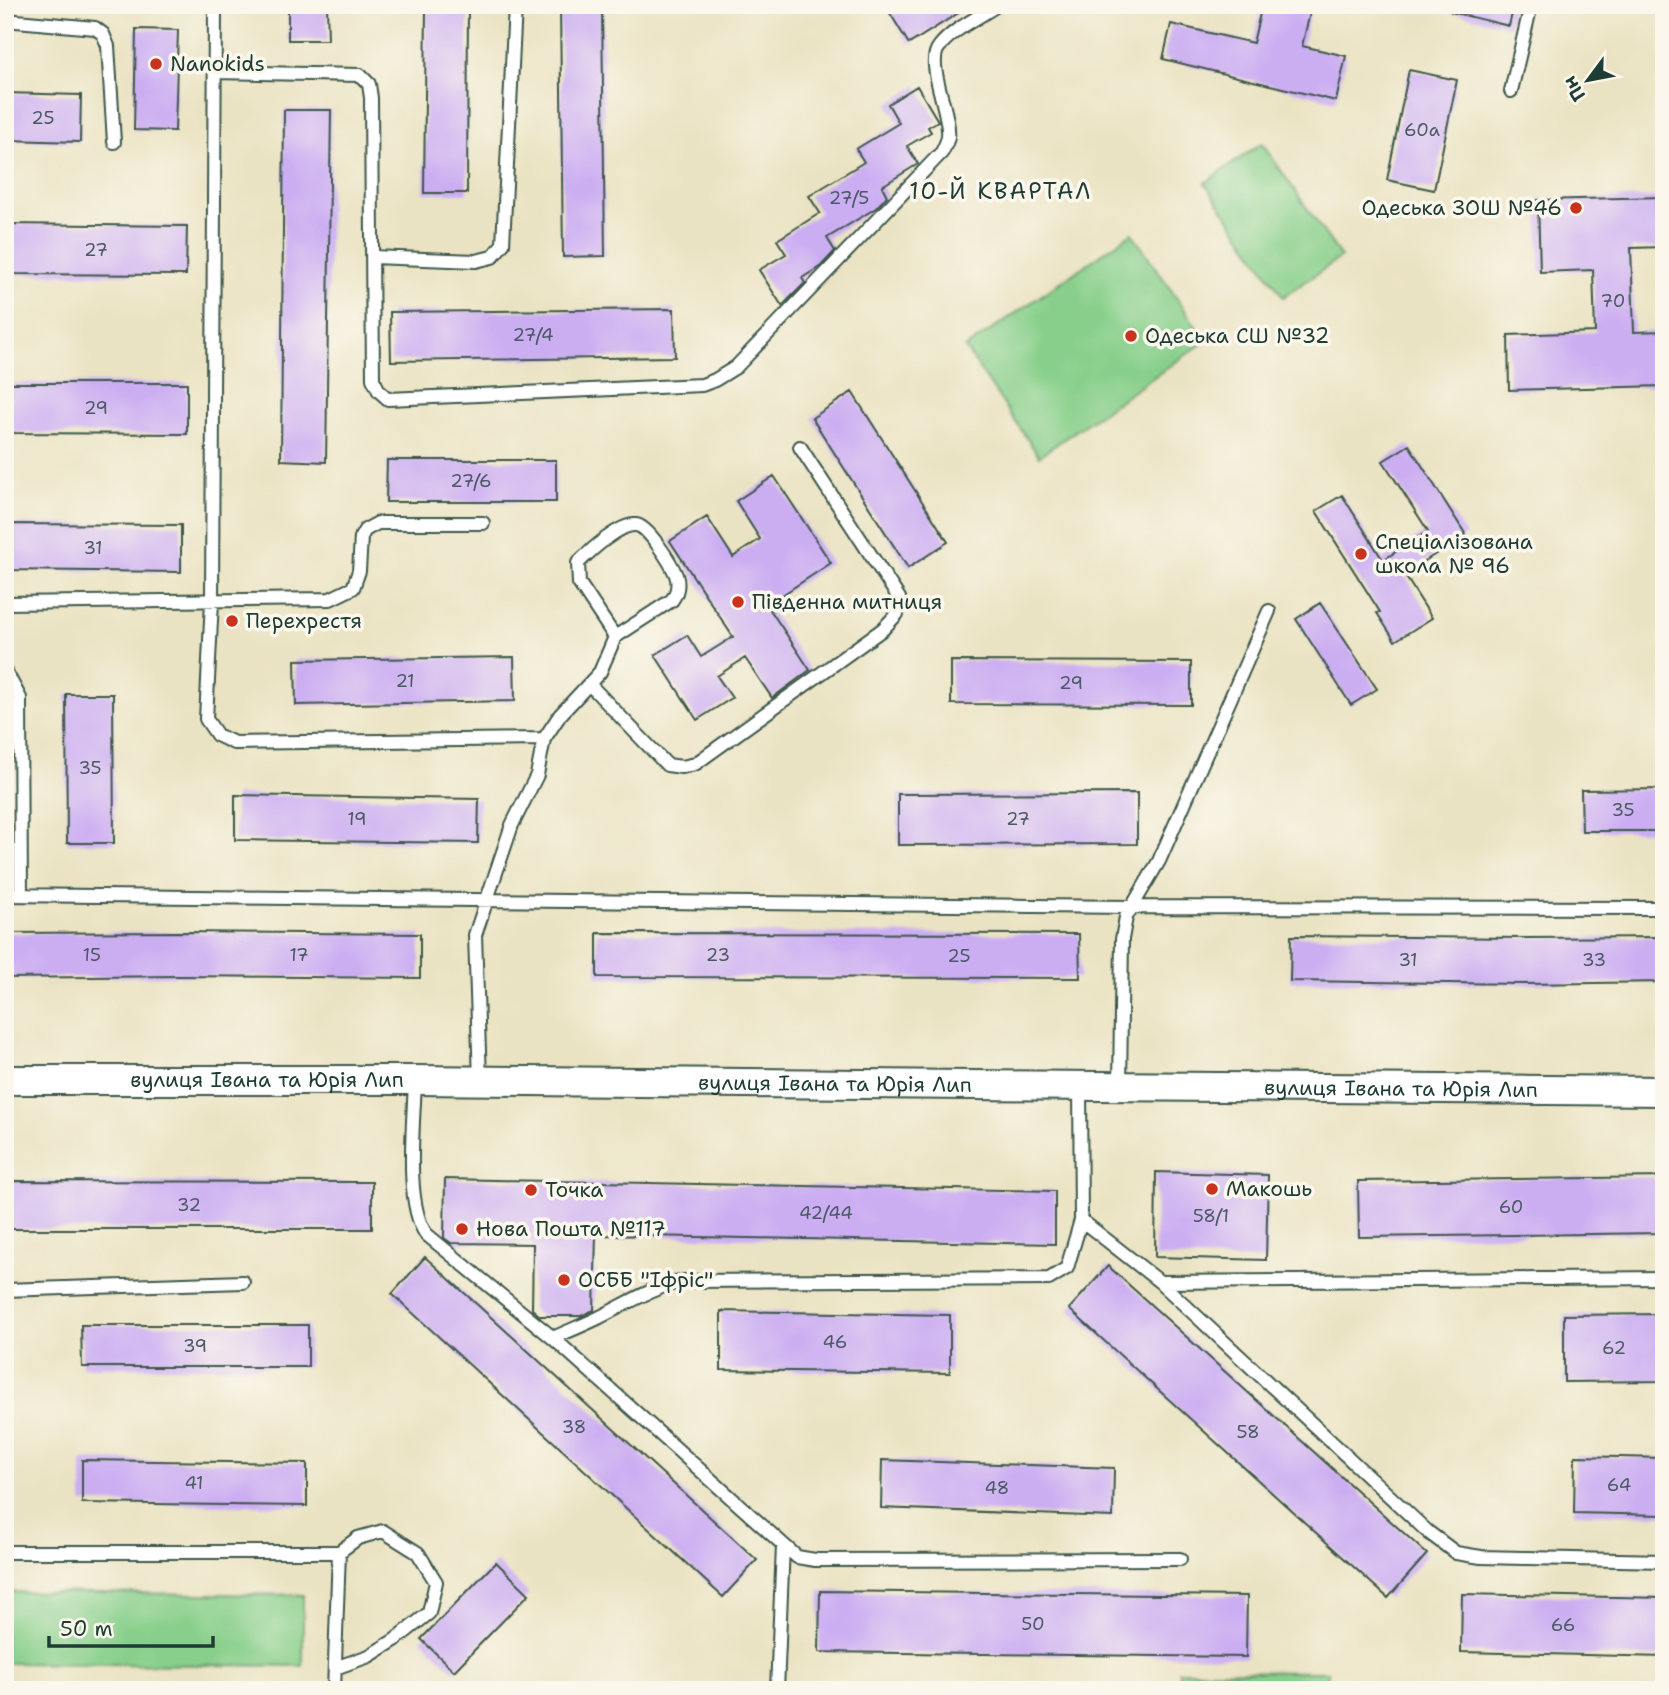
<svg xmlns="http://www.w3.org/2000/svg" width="1669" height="1695" font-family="'Shantell Sans',sans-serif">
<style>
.green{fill:#87cf8a;stroke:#53865f;stroke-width:2}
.building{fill:#cbadf2}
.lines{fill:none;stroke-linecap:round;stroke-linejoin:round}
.service-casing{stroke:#3d5649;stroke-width:16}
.tertiary-casing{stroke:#3d5649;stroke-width:32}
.service{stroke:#fff;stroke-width:12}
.tertiary{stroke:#fff;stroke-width:28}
.poi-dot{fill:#c8321e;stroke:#fbf7ec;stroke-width:2.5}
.labels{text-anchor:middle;stroke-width:7;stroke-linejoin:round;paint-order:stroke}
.number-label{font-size:18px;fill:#4a5964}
.poi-label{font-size:21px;fill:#1f3d34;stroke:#fbf7ec;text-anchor:start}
.street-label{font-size:21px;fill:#1f3d34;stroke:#fbf7ec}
.neighbourhood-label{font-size:23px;letter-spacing:2px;fill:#1f3d34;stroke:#fbf7ec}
</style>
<rect width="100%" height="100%" fill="#fbf7ec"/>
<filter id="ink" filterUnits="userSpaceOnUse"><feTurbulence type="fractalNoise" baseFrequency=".0143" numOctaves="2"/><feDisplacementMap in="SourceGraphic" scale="14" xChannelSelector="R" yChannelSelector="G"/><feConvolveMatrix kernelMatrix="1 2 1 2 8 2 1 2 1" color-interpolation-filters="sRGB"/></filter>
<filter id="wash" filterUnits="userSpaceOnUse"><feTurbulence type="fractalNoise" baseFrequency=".00686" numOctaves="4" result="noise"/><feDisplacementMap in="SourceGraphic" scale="28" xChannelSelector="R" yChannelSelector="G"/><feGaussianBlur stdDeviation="1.57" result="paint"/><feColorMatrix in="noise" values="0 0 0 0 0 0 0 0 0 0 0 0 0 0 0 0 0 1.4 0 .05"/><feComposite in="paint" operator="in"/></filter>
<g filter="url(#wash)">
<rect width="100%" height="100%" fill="#eae3c3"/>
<path class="green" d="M 1262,143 L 1341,257 L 1283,297 L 1205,183 Z
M 1132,233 L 1206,341 L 1039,456 L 965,348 Z
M 5,1592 L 303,1595 L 303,1666 L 5,1663 Z
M 1179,1671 L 1328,1672 L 1328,1690 L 1179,1690 Z"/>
<g id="blocks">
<path class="building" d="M 288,5 L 327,5 L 328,40 L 288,40 Z
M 426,5 L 468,5 L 467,193 L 424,193 Z
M 560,5 L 602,5 L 605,256 L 563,257 Z
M 885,5 L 971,5 L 909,44 Z
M 1262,5 L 1312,5 L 1302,46 L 1346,56 L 1336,101 L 1163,59 L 1171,24 L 1253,43 Z
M 1452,5 L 1514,5 L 1509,26 L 1451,12 Z
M 136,29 L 178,30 L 175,131 L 134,130 Z
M 1409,70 L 1457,80 L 1434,190 L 1387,180 Z
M 917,86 L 938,121 L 928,127 L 931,132 L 907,146 L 918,164 L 882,186 L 887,196 L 876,208 L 827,238 L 835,251 L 821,266 L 802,278 L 805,283 L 782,306 L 759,270 L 786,254 L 777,240 L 820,213 L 809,196 L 864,162 L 856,149 L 899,123 L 888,104 Z
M 5,93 L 81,95 L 80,142 L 5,140 Z
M 284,110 L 331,110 L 326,462 L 281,460 Z
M 1664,197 L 1664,247 L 1631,248 L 1634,332 L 1664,331 L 1664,386 L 1509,390 L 1508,335 L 1595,332 L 1593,270 L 1540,272 L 1538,200 Z
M 5,224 L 187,226 L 186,275 L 5,274 Z
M 674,309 L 675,357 L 391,361 L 390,312 Z
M 5,383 L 187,383 L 187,434 L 5,433 Z
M 852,392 L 948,542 L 908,568 L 812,418 Z
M 1409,445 L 1466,535 L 1404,574 L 1432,618 L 1395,641 L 1377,613 L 1380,612 L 1316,511 L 1342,495 L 1383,560 L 1428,531 L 1383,461 Z
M 387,460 L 556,460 L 556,502 L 386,502 Z
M 774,476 L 831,563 L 767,605 L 810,670 L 772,698 L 745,658 L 717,676 L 732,698 L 697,720 L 655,655 L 687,635 L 701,657 L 733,637 L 670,541 L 707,517 L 733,557 L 760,539 L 736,501 Z
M 5,524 L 181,525 L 181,572 L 5,570 Z
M 1320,603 L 1377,689 L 1351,705 L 1296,619 Z
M 514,657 L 515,701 L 296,705 L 295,660 Z
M 951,661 L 1191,662 L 1191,705 L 951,704 Z
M 66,694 L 113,694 L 114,843 L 67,843 Z
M 1664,789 L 1664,831 L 1582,831 L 1581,790 Z
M 1137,793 L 1137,844 L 898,845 L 898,794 Z
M 235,795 L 479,799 L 478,843 L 235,840 Z
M 178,932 L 420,934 L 420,978 L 178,976 L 5,978 L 5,933 Z
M 597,933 L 1079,934 L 1080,978 L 597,977 Z
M 1291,936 L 1525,938 L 1664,937 L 1664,982 L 1525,984 L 1290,981 Z
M 1156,1172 L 1268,1175 L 1266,1260 L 1155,1257 Z
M 1664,1177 L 1664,1233 L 1359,1237 L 1358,1181 Z
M 445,1179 L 1055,1191 L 1055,1244 L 596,1235 L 594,1310 L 581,1316 L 540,1316 L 532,1309 L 533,1244 L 451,1243 L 444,1238 Z
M 5,1181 L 372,1182 L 372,1229 L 5,1229 Z
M 425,1257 L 757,1560 L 723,1597 L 392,1294 Z
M 1108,1266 L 1427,1554 L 1388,1598 L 1069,1309 Z
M 721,1311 L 950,1315 L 950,1373 L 721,1370 Z
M 1664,1314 L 1664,1381 L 1564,1382 L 1564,1315 Z
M 81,1325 L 308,1325 L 308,1367 L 82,1367 Z
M 1575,1456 L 1664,1458 L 1664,1515 L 1574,1513 Z
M 82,1460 L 307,1463 L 307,1506 L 82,1503 Z
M 882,1460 L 1114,1468 L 1113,1517 L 881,1508 Z
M 496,1562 L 529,1594 L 454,1671 L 421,1639 Z
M 820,1591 L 1247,1596 L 1246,1657 L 819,1652 Z
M 1462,1594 L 1664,1598 L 1664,1657 L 1461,1652 Z"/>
</g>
</g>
<g filter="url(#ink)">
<use href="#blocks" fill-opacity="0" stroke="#3d5649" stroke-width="2"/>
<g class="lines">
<g class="service-casing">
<path id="service" d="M 215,5 L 212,601 L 206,719 L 217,735 L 234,743 L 544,739
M 5,20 L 95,28 L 103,34 L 108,46 L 114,142
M 214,72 L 360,75 L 369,84 L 371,98 L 373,379 L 379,391 L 388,399 L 702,385 L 715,380 L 736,367 L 942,152 C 944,148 947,142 948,137 C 951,113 925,64 939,47 C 953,29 978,18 997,5
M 1511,91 L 1531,5
M 372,257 L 476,261 L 492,257 L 503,244 L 515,6
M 5,603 L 330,599 L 353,588 L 359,571 L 361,537 L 365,530 L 378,523 L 483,523
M 5,670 L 20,698 L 21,895
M 589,684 L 667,765 L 682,767 L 695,764 L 883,629 L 897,614 L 899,598 L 800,447
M 5,895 L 1132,907 L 1664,908
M 415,1080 C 414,1120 404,1203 426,1234 L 553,1338 L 797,1557 L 815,1560 L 1180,1559
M 480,1080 L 475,935 L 512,825 L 537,775 L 544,739 L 560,715 L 600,672 L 615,637 L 579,583 L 578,563 C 589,552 620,523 636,525 C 648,526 671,563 676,575 C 679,584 677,593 672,600 L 615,637
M 1120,1086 L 1122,939 L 1126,917 L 1159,861 L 1269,611
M 1081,1220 L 1160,1282 L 1428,1532 L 1456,1553 L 1481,1557 L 1664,1561
M 1160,1282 L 1664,1278
M 5,1290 L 243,1282
M 553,1338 C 568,1331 584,1325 598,1318 C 627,1304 651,1287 684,1281 L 1049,1279 L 1067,1268 L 1081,1220 L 1080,1086
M 5,1552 L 339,1552
M 334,1690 L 339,1552 L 358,1538 L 383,1531 L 418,1553 L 436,1582 L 429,1613 L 395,1640 L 369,1656 L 335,1668
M 777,1690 L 783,1546"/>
</g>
<g class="tertiary-casing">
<g id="tertiary">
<path id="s1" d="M 5,1080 L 415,1080 L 1664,1091"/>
</g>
</g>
<use href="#service" class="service"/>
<use href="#tertiary" class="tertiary"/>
</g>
</g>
<g class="poi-dot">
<circle cx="156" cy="64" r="7"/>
<circle cx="1576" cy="208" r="7"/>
<circle cx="1131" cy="336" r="7"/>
<circle cx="1361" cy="554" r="7"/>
<circle cx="738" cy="602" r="7"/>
<circle cx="232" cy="621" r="7"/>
<circle cx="1212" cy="1189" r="7"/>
<circle cx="531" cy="1190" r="7"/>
<circle cx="462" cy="1229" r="7"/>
<circle cx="564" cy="1280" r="7"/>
</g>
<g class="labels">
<g class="number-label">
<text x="43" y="124">25</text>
<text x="1422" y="136">60а</text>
<text x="849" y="204">27/5</text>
<text x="96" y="256">27</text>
<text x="1613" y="307">70</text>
<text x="533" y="341">27/4</text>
<text x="96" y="414">29</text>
<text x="471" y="487">27/6</text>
<text x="93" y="554">31</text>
<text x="405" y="687">21</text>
<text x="1071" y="689">29</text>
<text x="90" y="774">35</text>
<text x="1623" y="816">35</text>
<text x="357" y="825">19</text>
<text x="1018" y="825">27</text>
<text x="92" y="961">15</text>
<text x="299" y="961">17</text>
<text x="718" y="961">23</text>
<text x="959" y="962">25</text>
<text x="1408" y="966">31</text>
<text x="1594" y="966">33</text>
<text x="189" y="1211">32</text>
<text x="1511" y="1213">60</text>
<text x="826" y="1219">42/44</text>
<text x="1211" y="1222">58/1</text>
<text x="835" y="1348">46</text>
<text x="195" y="1352">39</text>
<text x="1614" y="1354">62</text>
<text x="574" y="1433">38</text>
<text x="1248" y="1438">58</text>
<text x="194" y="1489">41</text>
<text x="1619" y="1491">64</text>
<text x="997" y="1494">48</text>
<text x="1033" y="1630">50</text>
<text x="1563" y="1631">66</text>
</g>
<g class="poi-label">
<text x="170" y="71">Nanokids</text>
<text x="1562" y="215" text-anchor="end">Одеська ЗОШ №46</text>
<text x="1145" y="343">Одеська СШ №32</text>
<text x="1375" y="549">Спеціалізована<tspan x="1375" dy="24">школа № 96</tspan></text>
<text x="752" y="609">Південна митниця</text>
<text x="246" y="628">Перехрестя</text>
<text x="1226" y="1196">Макошь</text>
<text x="545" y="1197">Точка</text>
<text x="476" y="1236">Нова Пошта №117</text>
<text x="578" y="1287">ОСББ "Іфріс"</text>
</g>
<g class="street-label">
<text dy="7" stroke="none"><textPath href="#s1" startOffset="262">вулиця Івана та Юрія Лип</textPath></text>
<text dy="7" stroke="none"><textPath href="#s1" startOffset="830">вулиця Івана та Юрія Лип</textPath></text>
<text dy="7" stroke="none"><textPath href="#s1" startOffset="1396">вулиця Івана та Юрія Лип</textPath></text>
</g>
<g class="neighbourhood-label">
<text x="1001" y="199">10-Й КВАРТАЛ</text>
</g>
</g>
<rect width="1669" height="1695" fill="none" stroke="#fbf7ec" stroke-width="28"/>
<g transform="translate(1588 80) rotate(238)" stroke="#fbf7ec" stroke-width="5" paint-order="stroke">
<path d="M0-5L12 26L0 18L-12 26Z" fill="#1f3d34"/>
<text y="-10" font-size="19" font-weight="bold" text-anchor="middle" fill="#1f3d34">Пн</text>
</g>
<path d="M49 1636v10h164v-10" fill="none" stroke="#1f3d34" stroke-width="3.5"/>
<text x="60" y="1636" font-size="21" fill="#1f3d34" stroke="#fbf7ec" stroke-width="5" paint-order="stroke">50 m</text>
</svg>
